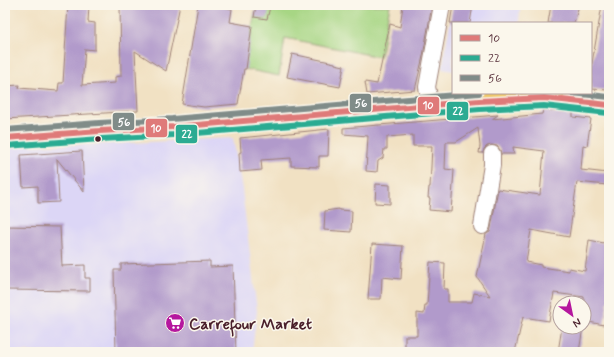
<svg xmlns="http://www.w3.org/2000/svg" width="614" height="357" font-family="Mynerve,sans-serif">
<style>
.built{fill:#dcd6f6}
.green{fill:#a7d684;stroke:#787a58}
.building{fill:#b19acb}
.lines{fill:none;stroke-linecap:round;stroke-linejoin:round}
.minor-casing{stroke:#9e8077;stroke-width:18}
.major-casing{stroke:#9e8077;stroke-width:22}
.minor{stroke:#fff;stroke-width:16}
.major{stroke:#edc569;stroke-width:20}
.bus-1-casing{stroke:#fbf7ec;stroke-width:9}
.bus-2-casing{stroke:#fbf7ec;stroke-width:9}
.bus-3-casing{stroke:#fbf7ec;stroke-width:9}
.bus-1{stroke:#df7a79;stroke-width:6}
.bus-2{stroke:#2cab92;stroke-width:6}
.bus-3{stroke:#808c89;stroke-width:6}
.bus-dot{fill:#4a1f2b;stroke:#fbf7ec;stroke-width:1.5}
.labels{text-anchor:middle;stroke-width:3;stroke-linejoin:round;paint-order:stroke}
.poi-label{font-size:16px;font-weight:bold;fill:#4a1f2b;stroke:#fbf7ec;text-anchor:start}
.line-badge{stroke:#fbf7ec;stroke-width:1.5}
.badge-label{font-size:11px;text-anchor:middle;font-weight:bold;fill:#fff}
</style>
<rect width="100%" height="100%" fill="#fbf7ec"/>
<filter id="ink" filterUnits="userSpaceOnUse"><feTurbulence type="fractalNoise" baseFrequency=".025" numOctaves="2"/><feDisplacementMap in="SourceGraphic" scale="8" xChannelSelector="R" yChannelSelector="G"/><feConvolveMatrix kernelMatrix="1 2 1 2 8 2 1 2 1" color-interpolation-filters="sRGB"/></filter>
<filter id="wash" filterUnits="userSpaceOnUse"><feTurbulence type="fractalNoise" baseFrequency=".012" numOctaves="4" result="noise"/><feDisplacementMap in="SourceGraphic" scale="16" xChannelSelector="R" yChannelSelector="G"/><feGaussianBlur stdDeviation="0.9" result="paint"/><feColorMatrix in="noise" values="0 0 0 0 0 0 0 0 0 0 0 0 0 0 0 0 0 1.4 0 .05"/><feComposite in="paint" operator="in"/></filter>
<g filter="url(#wash)">
<rect width="100%" height="100%" fill="#f1e1c3"/>
<path class="built" d="M 453,5 L 526,5 L 525,7 L 520,10 L 519,23 L 453,23 L 453,71 L 442,69 Z
M 233,138 L 242,189 L 257,311 L 252,352 L 5,352 L 5,146 L 109,144 Z"/>
<path class="green" d="M 256,5 L 390,5 L 380,57 L 285,38 L 279,76 L 245,69 Z"/>
<g id="blocks">
<path class="building" d="M 68,5 L 89,5 L 88,22 L 95,23 L 95,50 L 85,49 L 82,85 L 115,83 L 115,77 L 121,76 L 120,5 L 180,5 L 166,71 L 135,51 L 138,111 L 5,119 L 5,86 L 20,85 L 19,88 L 58,91 L 59,83 L 63,83 Z
M 198,5 L 225,5 L 224,7 L 232,9 L 230,22 L 252,26 L 246,69 L 244,69 L 238,104 L 204,107 L 182,104 Z
M 256,5 L 270,7 L 267,19 L 254,17 Z
M 403,5 L 432,5 L 423,56 L 415,90 L 367,94 L 365,82 L 377,84 L 390,24 L 400,27 Z
M 453,5 L 473,5 L 470,23 L 450,23 Z
M 551,5 L 579,5 L 574,23 L 548,23 Z
M 602,5 L 609,5 L 609,85 L 608,90 L 591,89 L 591,69 Z
M 292,54 L 335,63 L 335,64 L 344,66 L 340,87 L 287,77 Z
M 543,110 L 573,113 L 573,117 L 591,119 L 587,146 L 583,145 L 581,170 L 608,173 L 607,185 L 577,182 L 569,237 L 531,230 L 526,262 L 541,265 L 541,267 L 569,271 L 569,268 L 585,271 L 589,240 L 609,244 L 609,255 L 606,277 L 609,277 L 609,301 L 608,301 L 604,325 L 584,321 L 584,297 L 554,293 L 549,321 L 523,317 L 515,352 L 405,352 L 405,336 L 417,336 L 417,313 L 424,314 L 425,305 L 427,305 L 430,262 L 445,263 L 444,289 L 448,289 L 448,302 L 472,302 L 474,293 L 490,296 L 477,277 L 486,234 L 490,232 L 491,228 L 498,189 L 540,195 L 544,151 L 513,147 L 514,154 L 501,154 L 500,150 L 497,146 L 492,145 L 487,146 L 484,149 L 483,153 L 479,153 L 480,146 L 478,128 L 456,142 L 446,142 L 445,169 L 454,170 L 451,212 L 429,210 L 430,198 L 428,198 L 429,187 L 430,187 L 432,146 L 413,146 L 413,135 L 387,137 L 387,149 L 384,149 L 383,158 L 378,161 L 377,172 L 366,171 L 368,136 L 343,134 L 343,128 L 498,115 L 492,119 L 542,114 Z
M 329,129 L 328,156 L 319,156 L 319,167 L 291,166 L 291,158 L 261,160 L 262,170 L 240,172 L 239,153 L 241,152 L 240,138 Z
M 82,151 L 84,192 L 57,159 L 59,202 L 38,203 L 38,186 L 23,187 L 21,155 Z
M 376,184 L 390,185 L 390,204 L 375,203 Z
M 339,209 L 339,210 L 352,211 L 351,232 L 324,230 L 325,211 Z
M 5,226 L 60,227 L 62,266 L 85,265 L 85,278 L 90,278 L 90,291 L 5,290 Z
M 372,244 L 403,246 L 401,279 L 382,277 L 381,299 L 368,299 Z
M 210,261 L 210,267 L 233,266 L 236,352 L 116,352 L 114,270 L 121,270 L 121,264 Z
M 562,327 L 583,327 L 579,352 L 558,352 Z"/>
</g>
</g>
<g filter="url(#ink)">
<use href="#blocks" fill-opacity="0" stroke="#9e8077" stroke-width="1"/>
<g class="lines">
<g class="minor-casing">
<path id="minor" d="M 431,105 L 427,87 L 442,5
M 482,226 L 492,165 L 492,154"/>
</g>
<g class="major-casing">
<path id="major" d="M 5,138 L 100,131 L 173,127 L 479,101 L 544,98 L 609,105"/>
</g>
<use href="#minor" class="minor"/>
<use href="#major" class="major"/>
<g class="bus-1-casing">
<path id="bus-1" d="M 5,138 L 100,131 L 173,127 L 479,101 L 544,98 L 609,105"/>
</g>
<g class="bus-2-casing">
<path id="bus-2" d="M 6,146 L 101,139 L 174,135 L 480,109 L 544,106 L 608,113"/>
</g>
<g class="bus-3-casing">
<path id="bus-3" d="M 572,93 L 609,97
M 5,130 L 99,123 L 172,119 L 479,93"/>
</g>
<use href="#bus-1" class="bus-1"/>
<use href="#bus-2" class="bus-2"/>
<use href="#bus-3" class="bus-3"/>
</g>
</g>
<defs>
<g id="supermarket-disc" transform="scale(1)"><circle r="9.5" fill="#b5179e" stroke="#fbf7ec"/><path d="M-6-5.5h2.5l.6 2H6L4.5 2H-2.5L-4.4-4H-6ZM-1.5 3.2a1.3 1.3 0 1 0 .1 0ZM3 3.2a1.3 1.3 0 1 0 .1 0Z" fill="#fff"/></g>
</defs>
<g fill-rule="evenodd">
<use href="#supermarket-disc" x="175" y="323"/>
</g>
<circle class="bus-dot" cx="98" cy="139" r="3.5"/>
<g class="labels">
<g class="poi-label">
<text x="189" y="329">Carrefour Market</text>
</g>
</g>
<g class="line-badge">
<rect x="349" y="93" width="23" height="20" rx="4" fill="#808c89"/>
<rect x="417" y="96" width="23" height="19" rx="4" fill="#df7a79"/>
<rect x="446" y="101" width="23" height="20" rx="4" fill="#2cab92"/>
<rect x="112" y="112" width="23" height="19" rx="4" fill="#808c89"/>
<rect x="145" y="118" width="23" height="20" rx="4" fill="#df7a79"/>
<rect x="175" y="124" width="23" height="20" rx="4" fill="#2cab92"/>
</g>
<g class="badge-label">
<text x="361" y="107">56</text>
<text x="428" y="109">10</text>
<text x="458" y="115">22</text>
<text x="124" y="126">56</text>
<text x="156" y="132">10</text>
<text x="187" y="138">22</text>
</g>
<rect width="614" height="357" fill="none" stroke="#fbf7ec" stroke-width="20"/>
<rect x="452" y="22" width="140" height="72" fill="#fbf7ec" stroke="#b4a19f"/>
<rect x="460" y="35" width="20" height="6" fill="#df7a79" stroke="#b4a19f"/>
<text x="488" y="42" font-size="12" fill="#4a1f2b">10</text>
<rect x="460" y="55" width="20" height="6" fill="#2cab92" stroke="#b4a19f"/>
<text x="488" y="62" font-size="12" fill="#4a1f2b">22</text>
<rect x="460" y="75" width="20" height="6" fill="#808c89" stroke="#b4a19f"/>
<text x="488" y="82" font-size="12" fill="#4a1f2b">56</text>
<g transform="translate(572 315) rotate(147)"><circle r="19" fill="#fbf7ec" stroke="#b4a19f"/>
<path d="M0-3L7 15L0 10L-7 15Z" fill="#b5179e"/>
<text y="-6" font-size="11" font-weight="bold" text-anchor="middle" fill="#4a1f2b">N</text>
</g>
</svg>
